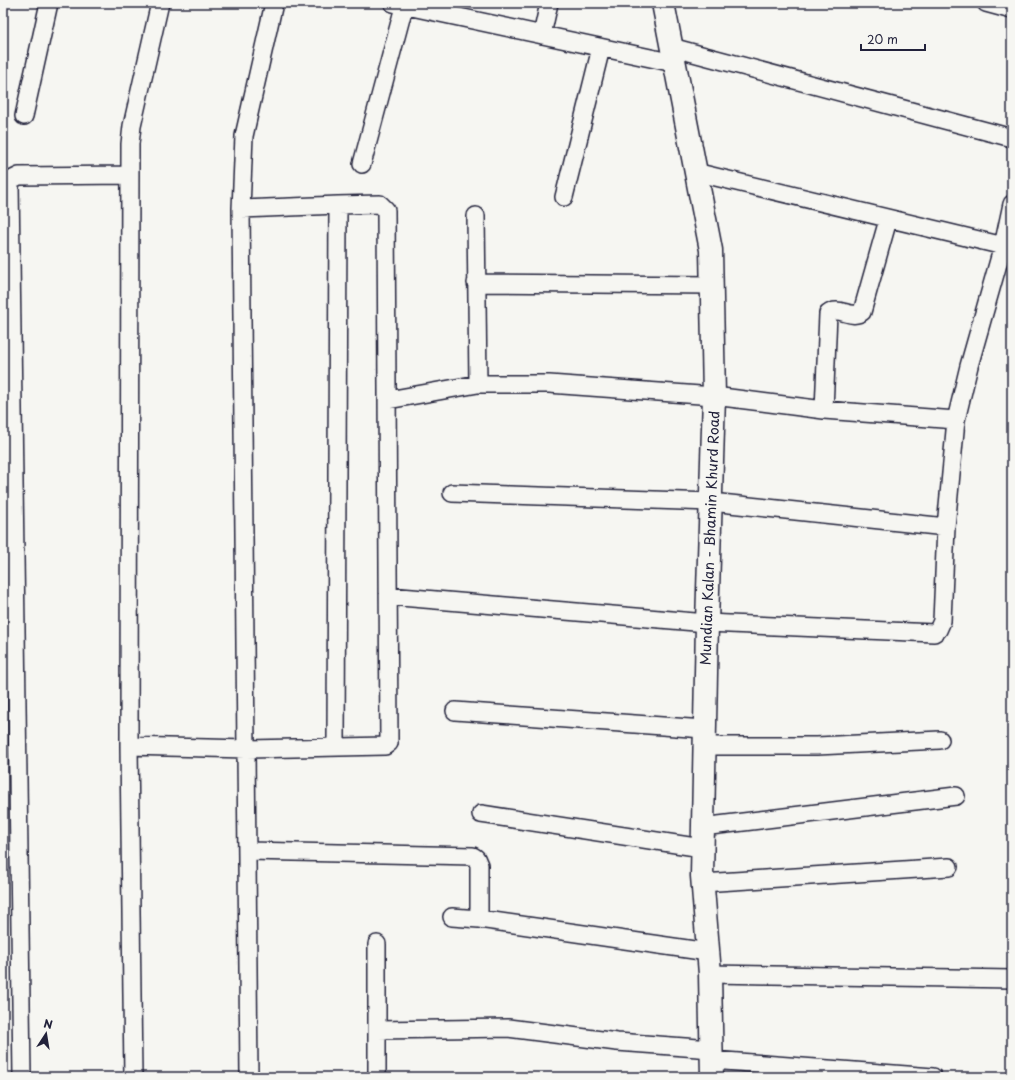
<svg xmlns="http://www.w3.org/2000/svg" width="1015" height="1080" font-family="'Playpen Sans',sans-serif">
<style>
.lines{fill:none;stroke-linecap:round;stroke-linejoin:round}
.street-casing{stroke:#22223b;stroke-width:20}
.secondary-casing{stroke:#22223b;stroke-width:25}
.street{stroke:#f6f6f2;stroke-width:17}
.secondary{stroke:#f6f6f2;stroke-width:22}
.labels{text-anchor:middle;stroke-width:3;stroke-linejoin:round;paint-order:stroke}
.street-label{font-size:14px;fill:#22223b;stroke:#f6f6f2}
</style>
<rect width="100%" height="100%" fill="#f6f6f2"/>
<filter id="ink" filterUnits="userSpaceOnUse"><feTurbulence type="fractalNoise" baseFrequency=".025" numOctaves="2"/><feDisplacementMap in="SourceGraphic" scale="8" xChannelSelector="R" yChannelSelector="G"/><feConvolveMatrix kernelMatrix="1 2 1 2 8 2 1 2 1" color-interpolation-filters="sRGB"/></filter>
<g filter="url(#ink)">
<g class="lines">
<g class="street-casing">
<path id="street" d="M 393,3 L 674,63
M 986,3 L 1012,10
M 542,35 L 549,3
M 671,47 L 1012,138
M 24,116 L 49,3
M 362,164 L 405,3
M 695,172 L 1012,248
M 564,197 L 601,48
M 241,209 L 338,205 L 336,746
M 476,216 L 478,384
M 476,283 L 712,285
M 388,400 L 478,384 L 549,384 L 714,396 L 824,410 L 956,420
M 824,410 L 828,314 C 839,305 851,320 862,312 L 888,220
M 452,493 L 711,502 L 946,527
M 389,596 L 707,623 L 934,633 L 938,630 L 942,621 L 946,527 L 956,420 L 969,366 L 1003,246 L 1012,204
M 455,711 L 704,729
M 129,746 L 246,749 L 385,746 L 389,743 L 386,210 L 380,204 L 338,205
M 704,746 L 817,746 L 940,740
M 481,814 L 702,848
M 702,827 L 956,796
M 247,851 L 473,856 L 476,858 L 479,865 L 479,919
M 702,883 L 949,867
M 452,917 L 479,919 L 708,952
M 377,944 L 377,1077
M 710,974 L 1012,979
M 378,1030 L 508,1028 L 617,1042 L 712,1049
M 712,1060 L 933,1077
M 22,1077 L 10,184 L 13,179 L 19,176 L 130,175
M 133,1077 L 129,746 L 130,144 L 132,126 L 160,3
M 249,1077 L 241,209 L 244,136 L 274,3"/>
</g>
<g class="secondary-casing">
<path id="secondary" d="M 663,3 L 711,250 L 714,396 L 707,623 L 702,876 L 710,974 L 712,1077"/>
</g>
<use href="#street" class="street"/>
<use href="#secondary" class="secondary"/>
</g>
</g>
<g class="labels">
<g class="street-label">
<text transform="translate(710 538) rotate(-88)" y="5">Mundian Kalan - Bhamin Khurd Road</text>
</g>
</g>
<rect width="1015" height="1080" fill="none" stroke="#f6f6f2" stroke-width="16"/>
<rect x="8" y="8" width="999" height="1064" fill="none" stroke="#22223b" stroke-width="1.5" filter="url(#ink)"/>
<g transform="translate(46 1034) rotate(12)" stroke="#f6f6f2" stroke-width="3" paint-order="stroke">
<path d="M0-3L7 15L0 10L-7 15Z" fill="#22223b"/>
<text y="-6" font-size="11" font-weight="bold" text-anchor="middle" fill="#22223b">N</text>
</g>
<path d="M861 44v6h64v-6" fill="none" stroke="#22223b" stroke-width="2"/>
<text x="867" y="44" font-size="12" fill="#22223b" stroke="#f6f6f2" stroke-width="3" paint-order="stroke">20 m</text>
</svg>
